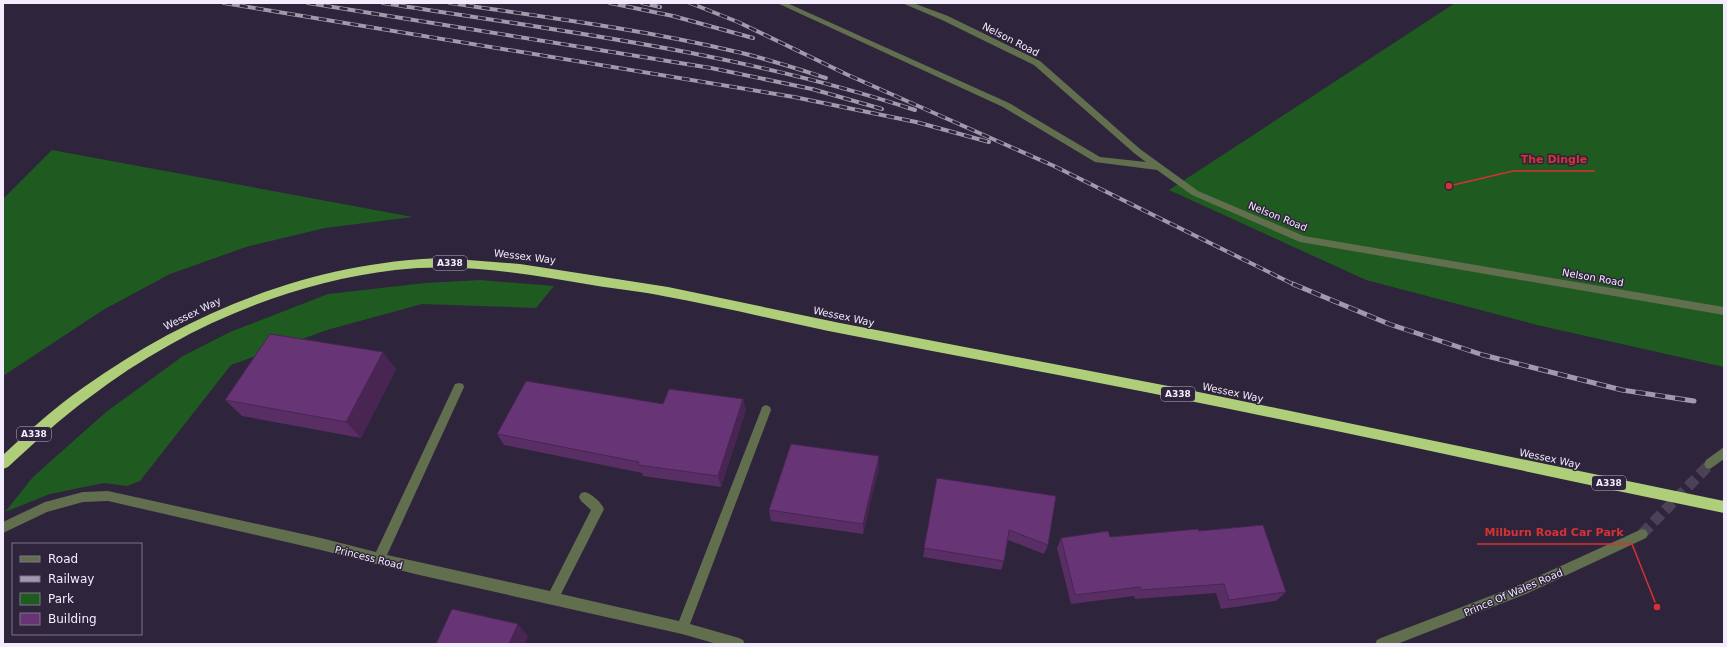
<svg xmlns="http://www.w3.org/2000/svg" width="1727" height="647" font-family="'DejaVu Sans',sans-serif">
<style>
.green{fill:#1f5a20}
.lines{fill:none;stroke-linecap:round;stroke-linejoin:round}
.minor-tunnel{stroke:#4c4258;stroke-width:11;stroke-dasharray:11 5.5;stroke-linecap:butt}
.minor{fill:#626f4e;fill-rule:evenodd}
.highway{fill:#afce7a;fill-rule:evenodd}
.rail-far1-casing{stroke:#a199ac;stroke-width:4}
.rail-casing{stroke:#a199ac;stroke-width:5}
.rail-far1{stroke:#2e243b;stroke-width:2.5;stroke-dasharray:8;stroke-linecap:butt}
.rail{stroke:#2e243b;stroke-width:3.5;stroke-dasharray:10;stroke-linecap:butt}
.wall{fill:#592e65}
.shaded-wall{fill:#482553}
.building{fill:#673576;stroke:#482553}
.labels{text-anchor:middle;stroke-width:3;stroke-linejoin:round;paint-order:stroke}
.shield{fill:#2e243b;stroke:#b8b0c2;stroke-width:1}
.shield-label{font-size:9px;font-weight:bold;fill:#f3ecfc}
.street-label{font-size:10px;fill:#f3ecfc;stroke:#2e243b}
.leader{fill:none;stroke:#d73233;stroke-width:1.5}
.callout-dot{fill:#d73233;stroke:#2e243b;stroke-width:1.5}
.callout-label{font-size:11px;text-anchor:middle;font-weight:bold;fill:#d73233;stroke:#2e243b;stroke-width:3;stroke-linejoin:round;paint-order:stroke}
</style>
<rect width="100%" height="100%" fill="#2e243b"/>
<path class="green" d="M 1455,3 L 1724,3 L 1724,367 L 1537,325 L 1366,280 L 1169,190 Z
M 52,150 L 413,217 L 325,228 L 246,247 L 170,274 L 103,310 L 3,376 L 3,199 Z
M 480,280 L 554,286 L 536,308 L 422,304 L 327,330 L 231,365 L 140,481 L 127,486 L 104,483 L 50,494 L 5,512 L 33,477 L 106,412 L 183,356 L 230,332 L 328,294 L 425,283 Z"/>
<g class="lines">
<path class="minor-tunnel" d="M 1642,534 L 1710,464"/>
<path class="minor" d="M 777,3 L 787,3 L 1009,103 L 1100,157 L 1146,162 L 1134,153 L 1034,65 L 942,20 L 902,3 L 913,3 L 948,16 L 1040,61 L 1140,149 L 1198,191 L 1304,236 L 1724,307 L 1724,315 L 1300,242 L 1192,195 L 1157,170 L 1095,162 L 1003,107 Z
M 459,383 L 463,384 L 464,387 L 387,555 L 550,591 L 591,510 L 581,501 L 579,497 L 581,493 L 585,492 C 592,494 601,502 604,509 L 561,594 L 679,621 L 761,410 L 762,407 L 766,405 L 770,407 L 771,410 L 690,624 L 739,638 L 743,640 L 745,644 L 717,644 L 682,634 L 415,574 L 321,550 L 108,501 L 83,502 L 47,512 L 3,533 L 3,522 L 45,502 L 83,492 L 108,491 L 321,538 L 376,552 L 455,384 Z
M 1724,447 L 1724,459 L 1710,469 L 1706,468 L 1704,464 L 1706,460 Z
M 1642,529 L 1646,530 L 1648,534 L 1646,538 L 1526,594 L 1397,644 L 1375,644 L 1377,640 L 1381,638 L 1519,585 Z"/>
<path class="highway" d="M 443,258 L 520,264 L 668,287 L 840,323 L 1189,390 L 1724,501 L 1724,513 C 1544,476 1365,436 1185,400 C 1073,377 961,357 849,335 C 787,323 725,307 663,296 C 640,291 616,289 592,285 C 527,274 461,262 395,270 C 285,283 178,330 90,397 C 61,418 34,443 8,467 L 3,469 L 3,455 C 29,431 55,407 84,387 C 189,312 313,262 443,258 Z"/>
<g class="rail-far1-casing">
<path id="rail-far1" d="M 224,3 L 794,97 L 916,122 L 989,142
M 308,3 L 711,68 L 812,89 L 882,109
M 383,3 C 562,31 743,53 915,110
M 450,3 C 545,17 640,29 733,51 C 765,58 795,68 826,78
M 610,3 L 673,16 L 753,38
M 642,3 L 660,7
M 690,3 L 738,22 L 848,75 L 1054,166 L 1295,285"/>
</g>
<g class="rail-casing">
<path id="rail" d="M 1293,284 L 1389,324 L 1483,355 L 1622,390 L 1694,401"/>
</g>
<use href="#rail-far1" class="rail-far1"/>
<use href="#rail" class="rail"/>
</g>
<path class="wall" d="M 396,369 L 361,438 L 242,416 L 225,400 Z
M 743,399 L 746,410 L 721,487 L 643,476 L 642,473 L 504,445 L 497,434 L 663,404 Z
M 879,456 L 879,467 L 863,534 L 771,521 L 769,510 Z
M 937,478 L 1048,545 L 1044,554 L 1008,540 L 1004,561 L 1001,570 L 923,557 Z
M 1199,531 L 1286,592 L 1276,601 L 1221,609 L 1216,593 L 1135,599 L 1134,596 L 1071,604 L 1057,548 L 1061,538 L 1110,537 Z"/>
<path class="shaded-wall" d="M 383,352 L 396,369 L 361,438 L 346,422 Z
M 743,399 L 746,410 L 721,487 L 718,476 Z
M 879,456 L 879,467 L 863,534 L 863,524 Z
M 518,624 L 528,636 L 525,644 L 509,644 Z"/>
<path class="building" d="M 270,334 L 383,352 L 346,422 L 225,400 Z
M 526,381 L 663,404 L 669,389 L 743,399 L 718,476 L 638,465 L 639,462 L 497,434 Z
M 791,444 L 879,456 L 863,524 L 769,510 Z
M 937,478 L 1056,496 L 1048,545 L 1009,530 L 1004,561 L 924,548 Z
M 1263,525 L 1286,592 L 1229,600 L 1224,584 L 1141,590 L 1140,587 L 1075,595 L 1061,538 L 1108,531 L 1110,537 L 1198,529 L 1199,531 Z
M 452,609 L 518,624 L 509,644 L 436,644 Z"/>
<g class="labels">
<g class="shield">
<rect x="433" y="256" width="34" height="14" rx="3"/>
<rect x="1161" y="387" width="34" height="14" rx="3"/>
<rect x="17" y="427" width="34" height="14" rx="3"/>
<rect x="1592" y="476" width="34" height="14" rx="3"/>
</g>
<g class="shield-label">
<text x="450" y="266">A338</text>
<text x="1178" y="397">A338</text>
<text x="34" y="437">A338</text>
<text x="1609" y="486">A338</text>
</g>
<g class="street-label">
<text transform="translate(1011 39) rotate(27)" y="4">Nelson Road</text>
<text transform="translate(1278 216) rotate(22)" y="4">Nelson Road</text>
<text transform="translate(525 256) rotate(7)" y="4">Wessex Way</text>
<text transform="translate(1593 277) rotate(10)" y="4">Nelson Road</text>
<text transform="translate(192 313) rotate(-26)" y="4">Wessex Way</text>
<text transform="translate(844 316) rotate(12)" y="4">Wessex Way</text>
<text transform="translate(1233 392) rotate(12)" y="4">Wessex Way</text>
<text transform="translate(1550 458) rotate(12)" y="4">Wessex Way</text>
<text transform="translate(369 557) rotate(14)" y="4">Princess Road</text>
<text transform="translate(1513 592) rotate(-23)" y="4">Prince Of Wales Road</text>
</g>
</g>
<path class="leader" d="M1449 186L1513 171H1595M1657 607L1632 544H1477"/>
<g class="callout-dot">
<circle cx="1449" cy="186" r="4"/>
<circle cx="1657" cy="607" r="4"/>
</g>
<g class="callout-label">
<text x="1554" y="163">The Dingle</text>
<text x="1554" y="536">Milburn Road Car Park</text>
</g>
<rect width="1727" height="647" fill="none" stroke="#f3ecfc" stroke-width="8"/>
<rect x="12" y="543" width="130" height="92" fill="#2e243b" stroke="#7d7488"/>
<rect x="20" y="556" width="20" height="6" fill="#626f4e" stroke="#7d7488"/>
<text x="48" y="563" font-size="12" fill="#f3ecfc">Road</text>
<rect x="20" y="576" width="20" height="6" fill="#a199ac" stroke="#7d7488"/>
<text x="48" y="583" font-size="12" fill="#f3ecfc">Railway</text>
<rect x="20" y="593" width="20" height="12" fill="#1f5a20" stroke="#7d7488"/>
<text x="48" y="603" font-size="12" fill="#f3ecfc">Park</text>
<rect x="20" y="613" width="20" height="12" fill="#673576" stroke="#7d7488"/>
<text x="48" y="623" font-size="12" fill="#f3ecfc">Building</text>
</svg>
